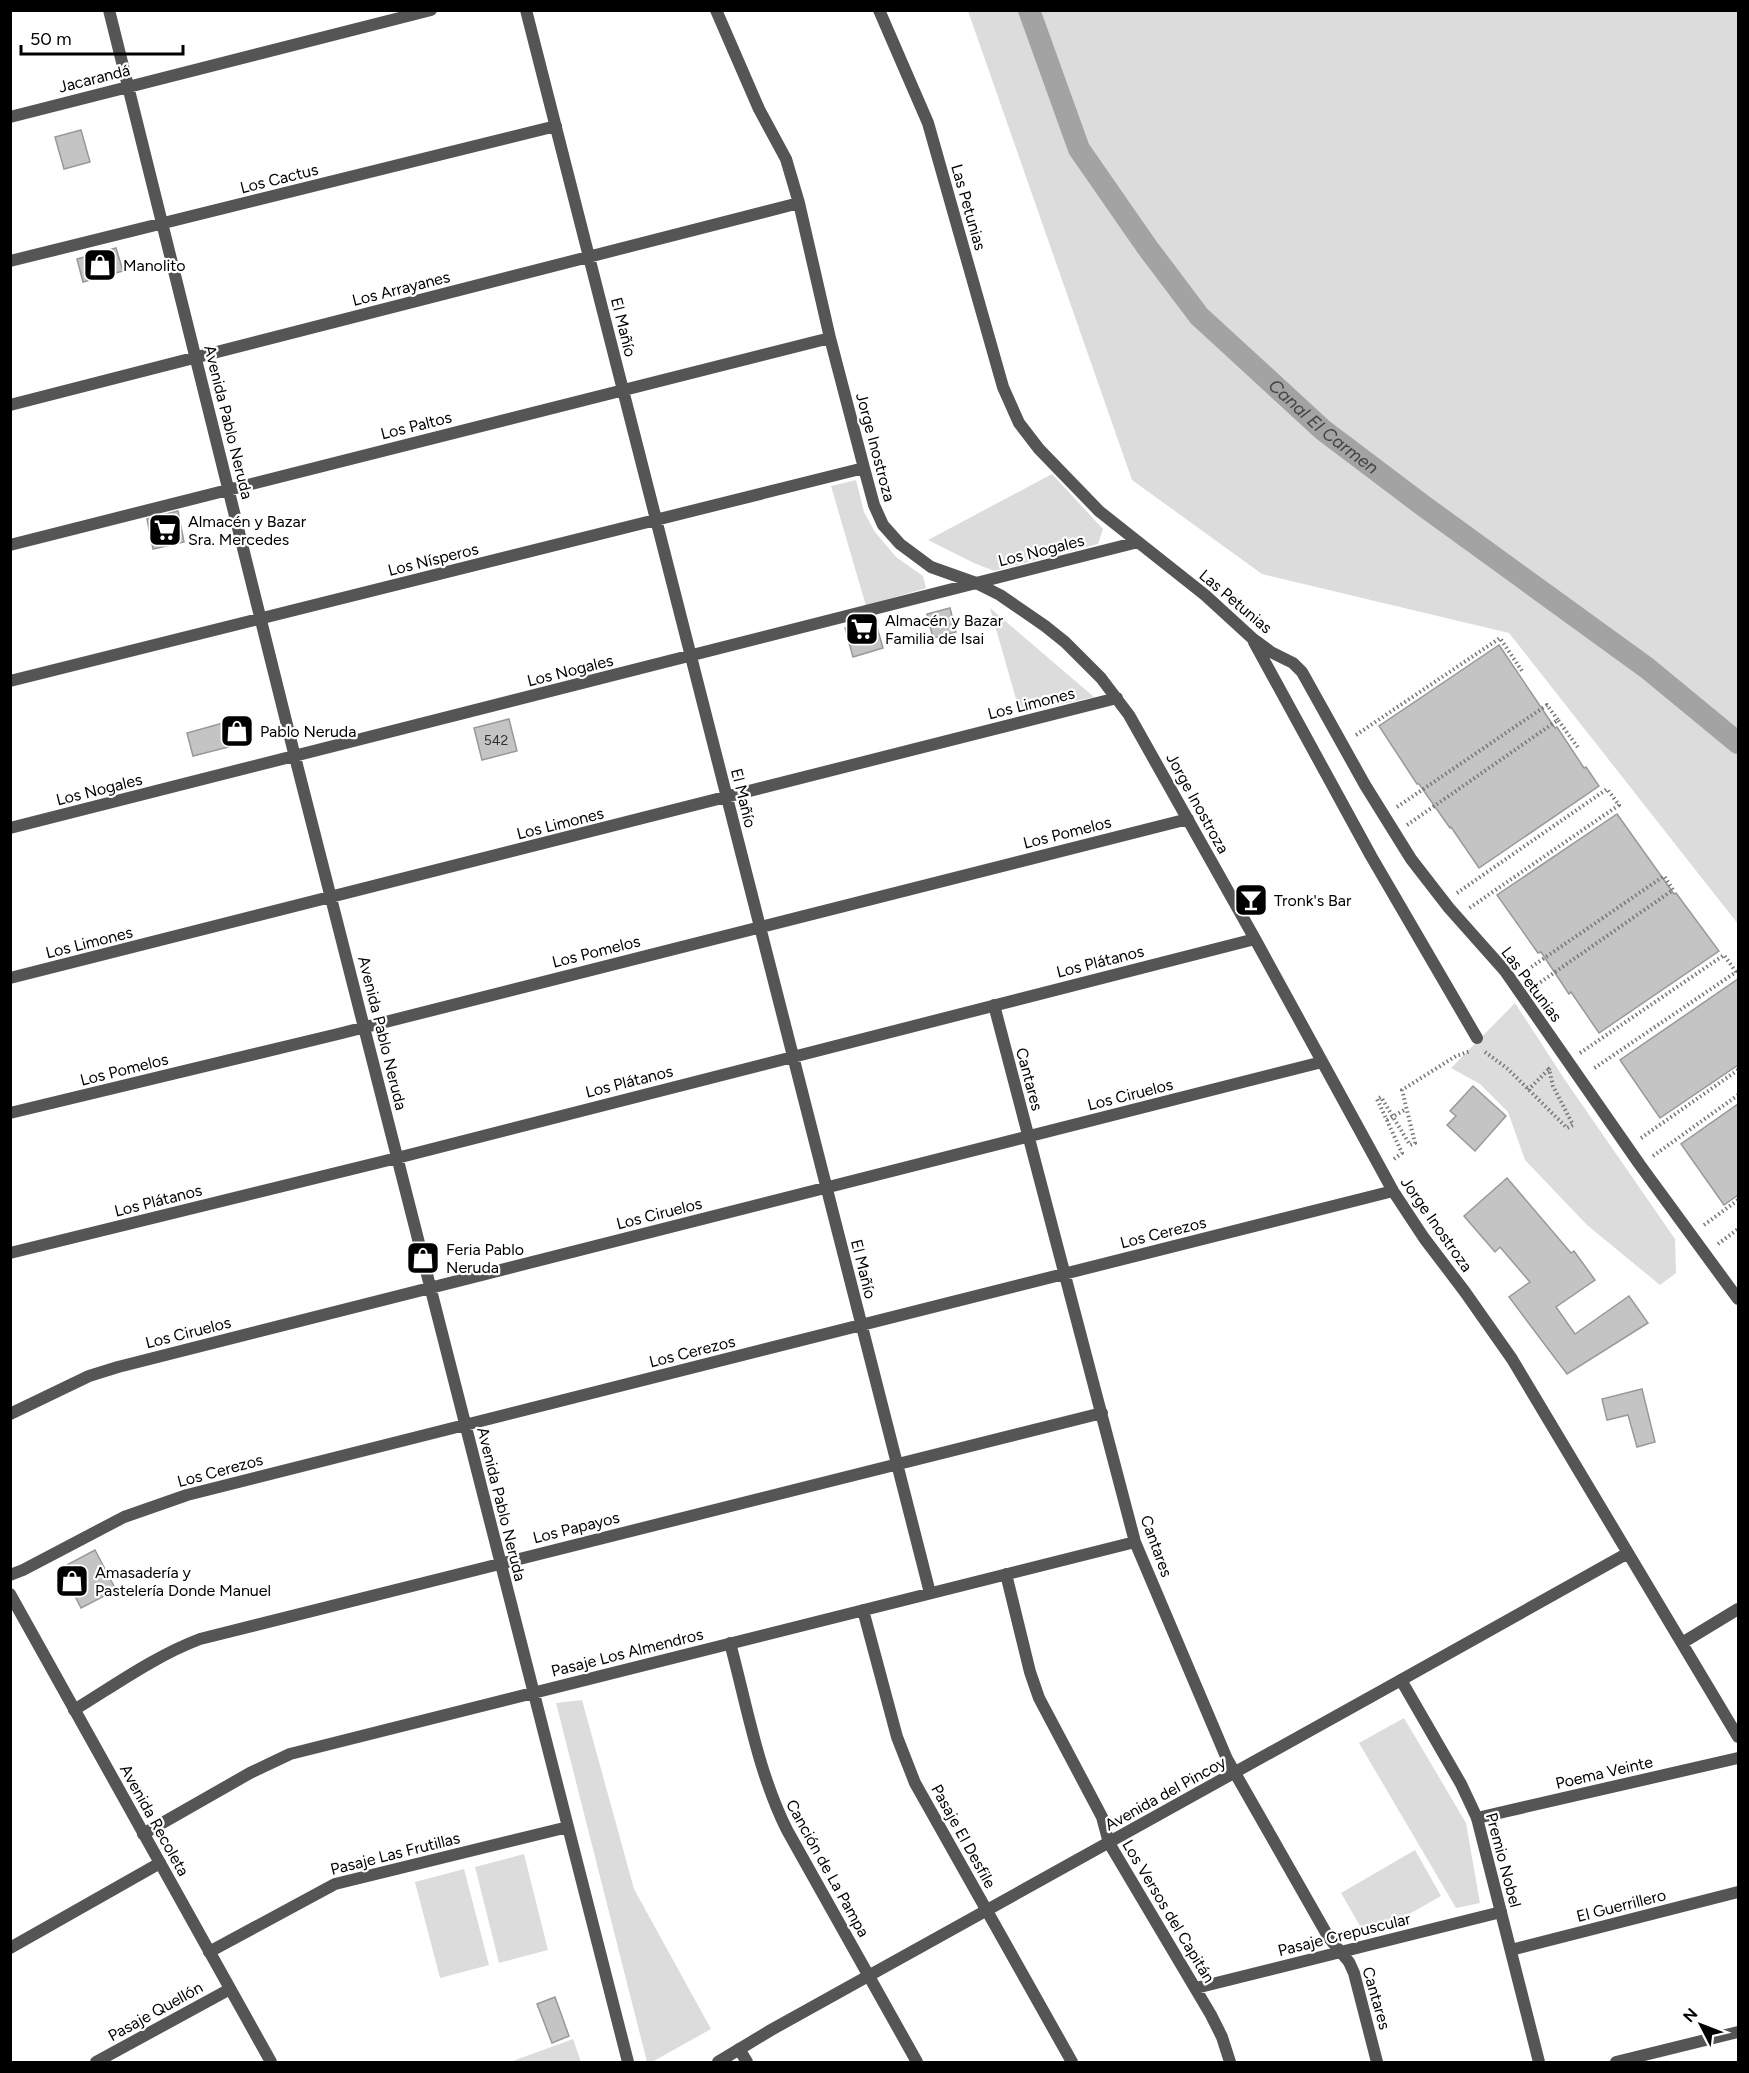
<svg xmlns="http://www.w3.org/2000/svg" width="1749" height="2073" font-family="Figtree,sans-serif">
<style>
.green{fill:#dcdcdc}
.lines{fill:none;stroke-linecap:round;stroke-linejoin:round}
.canal{stroke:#a3a3a3;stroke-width:22}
.building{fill:#c4c4c4;stroke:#999;stroke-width:1.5}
.path{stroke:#777;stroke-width:4;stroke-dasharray:1.5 3;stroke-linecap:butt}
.minor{stroke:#555;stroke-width:12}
.tertiary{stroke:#555;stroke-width:12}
.labels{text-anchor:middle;stroke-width:4.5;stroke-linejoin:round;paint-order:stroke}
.number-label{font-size:14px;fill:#313131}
.street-label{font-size:16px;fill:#000;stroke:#fff}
.poi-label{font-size:16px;fill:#000;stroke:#fff;text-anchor:start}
.water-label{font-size:18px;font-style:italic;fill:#444;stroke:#fff}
</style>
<rect width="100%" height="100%" fill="#fff"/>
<path class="green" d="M 968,11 L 1738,11 L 1738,924 L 1509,633 L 1262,574 L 1132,480 Z
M 1052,474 L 1103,529 L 1098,544 L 994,571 L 974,563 L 928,540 Z
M 856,480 L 864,512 L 875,532 L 896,557 L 923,576 L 926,588 L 866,606 L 831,486 Z
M 990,608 L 1094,697 L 1020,713 Z
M 1515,1003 L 1565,1080 L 1675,1239 L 1676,1273 L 1660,1285 L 1587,1225 L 1525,1160 L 1508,1112 L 1480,1084 L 1451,1068 Z
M 582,1700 L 634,1889 L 711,2029 L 652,2062 L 647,2062 L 556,1703 Z
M 1404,1718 L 1466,1823 L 1480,1903 L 1456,1908 L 1359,1743 Z
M 1415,1850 L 1441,1896 L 1367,1938 L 1341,1893 Z
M 524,1854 L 548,1950 L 499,1963 L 475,1867 Z
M 464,1869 L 489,1965 L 440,1978 L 415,1882 Z
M 573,2039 L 581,2062 L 510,2062 Z"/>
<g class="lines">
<path class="canal" id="s1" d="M 1029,10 L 1079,149 L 1147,247 L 1199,316 L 1323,430 L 1425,507 L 1647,668 L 1738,743"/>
</g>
<path class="building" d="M 81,130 L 90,162 L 64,169 L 55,137 Z
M 116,248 L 123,271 L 83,282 L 77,259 Z
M 178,511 L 184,542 L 153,549 L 147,519 Z
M 950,608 L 956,632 L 933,638 L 927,614 Z
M 875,620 L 883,648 L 853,657 L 845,628 Z
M 1499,645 L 1555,728 L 1557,727 L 1584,768 L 1586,767 L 1599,786 L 1479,868 L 1451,827 L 1450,828 L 1419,784 L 1417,784 L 1379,726 Z
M 241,718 L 248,742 L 193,756 L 187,733 Z
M 509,719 L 517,751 L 482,760 L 474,728 Z
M 1617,814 L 1674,894 L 1676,893 L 1719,951 L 1599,1033 L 1571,992 L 1569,994 L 1541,952 L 1538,953 L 1497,895 Z
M 1738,979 L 1738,1065 L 1660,1118 L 1620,1060 Z
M 1473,1086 L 1506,1116 L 1475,1151 L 1447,1125 L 1456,1116 L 1450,1111 Z
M 1738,1104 L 1738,1195 L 1724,1205 L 1681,1144 Z
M 1507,1178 L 1571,1253 L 1574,1251 L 1595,1280 L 1556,1307 L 1575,1334 L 1629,1296 L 1648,1323 L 1567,1374 L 1509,1297 L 1530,1282 L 1500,1247 L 1495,1252 L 1464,1216 Z
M 1642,1389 L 1655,1442 L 1637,1447 L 1628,1415 L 1607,1420 L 1602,1399 Z
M 95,1550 L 116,1590 L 81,1608 L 61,1568 Z
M 555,1997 L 569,2036 L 552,2043 L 537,2004 Z"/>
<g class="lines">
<path class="path" d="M 1356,735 L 1500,638 L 1522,671
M 1397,807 L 1547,705 L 1558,720
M 1407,825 L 1558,720 L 1579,749
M 1457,893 L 1607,789 L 1619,805 L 1468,909
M 1524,972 L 1664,876 L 1673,890 L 1535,986
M 1485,1052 L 1508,1069 L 1567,1128 L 1573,1125 L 1553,1086 L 1549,1069 L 1552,1066
M 1580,1053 L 1724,955 L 1736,972 L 1593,1069
M 1528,1090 L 1549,1069
M 1387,1120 L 1406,1109
M 1641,1138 L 1738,1070
M 1653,1156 L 1738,1095
M 1394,1159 L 1402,1153 L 1377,1099 L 1381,1097 L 1410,1145 L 1415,1143 L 1402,1090 L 1456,1056 L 1470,1051
M 1704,1225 L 1738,1200
M 1718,1244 L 1738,1229"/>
<path class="minor" d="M 109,10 L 295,757 L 628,2062
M 526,10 L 930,1593
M 716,10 L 759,109 L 786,159 L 799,203 L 830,338 L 864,468 L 874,505 L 883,525 L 900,544 L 931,567 L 976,583 L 1000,595 L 1045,626 L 1065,642 L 1101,678 L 1129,715 L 1255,939 L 1393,1191 L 1424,1238 L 1465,1292 L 1512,1359 L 1738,1737
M 879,10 L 928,123 L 1003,387 L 1019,423 L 1039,449 L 1099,511 L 1205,595 L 1252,638 L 1271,652 L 1293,663 L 1302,672 L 1365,785 L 1411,859 L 1449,908 L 1505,971 L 1640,1165 L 1738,1299
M 10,117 L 431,10
M 10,261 L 556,126
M 10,405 L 799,203
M 10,545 L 830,338
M 1254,642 L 1371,856 L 1477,1038
M 10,681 L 864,468
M 10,828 L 1138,542
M 10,978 L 1117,698
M 994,1005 L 1135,1542 L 1227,1759 L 1329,1938 L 1349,1962 L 1354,1973 L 1377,2062
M 10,1113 L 338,1034 L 1188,819
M 10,1253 L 397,1158 L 1255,939
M 10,1414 L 89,1376 L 118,1367 L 1322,1062
M 1006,1574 L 1030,1672 L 1039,1698 L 1102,1817 L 1109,1843 L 1211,2015 L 1222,2037 L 1230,2062
M 10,1575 L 23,1570 L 124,1517 L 187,1495 L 1393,1191
M 863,1610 L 897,1737 L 915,1783 L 1072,2062
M 730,1643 C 747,1706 758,1772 787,1830 L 917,2062
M 1682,1643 L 1738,1609
M 1401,1680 L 1628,1553
M 74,1710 C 115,1685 155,1656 200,1639 L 1102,1413
M 1477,1818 L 1738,1758
M 143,1834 L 250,1773 L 290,1754 L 1135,1542
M 10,1948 L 160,1863
M 1511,1950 L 1738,1892
M 209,1952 L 335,1884 L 568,1827
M 1196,1988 L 1501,1912
M 739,2049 L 747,2062
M 96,2062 L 230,1989
M 1616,2062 L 1738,2032"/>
<path class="tertiary" d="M 10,1594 L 271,2062
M 718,2062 L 771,2030 L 1401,1680 L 1461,1784 L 1477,1818 L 1539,2062"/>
</g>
<defs>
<g id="shop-square" transform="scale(1.725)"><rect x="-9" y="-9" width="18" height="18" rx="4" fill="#000" stroke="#fff"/><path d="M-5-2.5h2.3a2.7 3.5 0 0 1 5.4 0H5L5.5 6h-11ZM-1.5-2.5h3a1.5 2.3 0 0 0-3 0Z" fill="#fff"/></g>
<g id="supermarket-square" transform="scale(1.725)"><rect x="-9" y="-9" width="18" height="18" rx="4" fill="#000" stroke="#fff"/><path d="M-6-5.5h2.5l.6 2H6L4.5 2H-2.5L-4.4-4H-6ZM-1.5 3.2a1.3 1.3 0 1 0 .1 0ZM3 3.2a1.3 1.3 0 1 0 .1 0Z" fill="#fff"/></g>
<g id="bar-square" transform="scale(1.725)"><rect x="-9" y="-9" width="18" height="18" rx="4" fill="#000" stroke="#fff"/><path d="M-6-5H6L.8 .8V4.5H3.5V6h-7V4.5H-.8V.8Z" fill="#fff"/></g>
</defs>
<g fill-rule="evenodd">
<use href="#shop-square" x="100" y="265"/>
<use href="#supermarket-square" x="165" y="530"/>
<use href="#supermarket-square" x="862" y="629"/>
<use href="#shop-square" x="237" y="731"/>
<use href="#bar-square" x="1251" y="900"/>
<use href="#shop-square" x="423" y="1258"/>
<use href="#shop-square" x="72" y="1581"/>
</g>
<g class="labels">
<g class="number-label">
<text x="496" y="745">542</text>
</g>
<g class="street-label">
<text transform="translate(94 78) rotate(-14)" y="6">Jacarandá</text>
<text transform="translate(279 178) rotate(-14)" y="6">Los Cactus</text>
<text transform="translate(969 207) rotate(74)" y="6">Las Petunias</text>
<text transform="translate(401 288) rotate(-14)" y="6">Los Arrayanes</text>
<text transform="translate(624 327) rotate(76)" y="6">El Mañío</text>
<text transform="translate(229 422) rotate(76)" y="6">Avenida Pablo Neruda</text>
<text transform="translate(416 425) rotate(-14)" y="6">Los Paltos</text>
<text transform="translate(876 447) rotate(75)" y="6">Jorge Inostroza</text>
<text transform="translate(1041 550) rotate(-14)" y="6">Los Nogales</text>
<text transform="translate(433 559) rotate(-14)" y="6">Los Nísperos</text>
<text transform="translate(1236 601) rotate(40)" y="6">Las Petunias</text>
<text transform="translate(570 670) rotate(-14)" y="6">Los Nogales</text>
<text transform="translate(1031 703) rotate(-14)" y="6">Los Limones</text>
<text transform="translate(99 789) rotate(-14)" y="6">Los Nogales</text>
<text transform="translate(744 798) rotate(76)" y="6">El Mañío</text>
<text transform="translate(1198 803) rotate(61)" y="6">Jorge Inostroza</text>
<text transform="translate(560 823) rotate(-14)" y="6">Los Limones</text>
<text transform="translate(1067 832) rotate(-14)" y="6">Los Pomelos</text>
<text transform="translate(89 942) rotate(-14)" y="6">Los Limones</text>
<text transform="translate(596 951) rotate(-14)" y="6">Los Pomelos</text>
<text transform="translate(1100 961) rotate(-14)" y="6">Los Plátanos</text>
<text transform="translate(1532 984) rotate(53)" y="6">Las Petunias</text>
<text transform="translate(383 1033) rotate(76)" y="6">Avenida Pablo Neruda</text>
<text transform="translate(124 1069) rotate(-14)" y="6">Los Pomelos</text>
<text transform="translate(1030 1079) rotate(75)" y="6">Cantares</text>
<text transform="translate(629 1081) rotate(-14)" y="6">Los Plátanos</text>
<text transform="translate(1130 1094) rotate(-14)" y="6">Los Ciruelos</text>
<text transform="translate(158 1200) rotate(-14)" y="6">Los Plátanos</text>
<text transform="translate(659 1213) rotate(-14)" y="6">Los Ciruelos</text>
<text transform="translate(1437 1224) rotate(55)" y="6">Jorge Inostroza</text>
<text transform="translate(1163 1232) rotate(-14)" y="6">Los Cerezos</text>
<text transform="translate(864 1269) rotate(76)" y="6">El Mañío</text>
<text transform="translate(188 1332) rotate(-14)" y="6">Los Ciruelos</text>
<text transform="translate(692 1351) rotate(-14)" y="6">Los Cerezos</text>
<text transform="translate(220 1470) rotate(-15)" y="6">Los Cerezos</text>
<text transform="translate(502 1504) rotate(76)" y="6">Avenida Pablo Neruda</text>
<text transform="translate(576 1527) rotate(-14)" y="6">Los Papayos</text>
<text transform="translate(1157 1546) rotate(70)" y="6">Cantares</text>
<text transform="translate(627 1652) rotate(-14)" y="6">Pasaje Los Almendros</text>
<text transform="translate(1604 1772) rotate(-13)" y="6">Poema Veinte</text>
<text transform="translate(1165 1793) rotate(-29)" y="6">Avenida del Pincoy</text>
<text transform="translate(155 1820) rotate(61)" y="6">Avenida Recoleta</text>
<text transform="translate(964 1836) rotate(61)" y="6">Pasaje El Desfile</text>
<text transform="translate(395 1853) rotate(-14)" y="6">Pasaje Las Frutillas</text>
<text transform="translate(1504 1860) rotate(75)" y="6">Premio Nobel</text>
<text transform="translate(828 1868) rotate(61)" y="6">Canción de La Pampa</text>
<text transform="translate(1621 1905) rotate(-14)" y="6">El Guerrillero</text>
<text transform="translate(1169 1911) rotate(59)" y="6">Los Versos del Capitán</text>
<text transform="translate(1344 1934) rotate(-14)" y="6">Pasaje Crepuscular</text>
<text transform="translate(1377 1998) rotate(74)" y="6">Cantares</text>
<text transform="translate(155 2011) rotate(-29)" y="6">Pasaje Quellón</text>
</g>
<g class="poi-label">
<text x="123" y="271">Manolito</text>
<text x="188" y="527">Almacén y Bazar<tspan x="188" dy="18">Sra. Mercedes</tspan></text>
<text x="885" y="626">Almacén y Bazar<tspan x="885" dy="18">Familia de Isai</tspan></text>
<text x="260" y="737">Pablo Neruda</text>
<text x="1274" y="906">Tronk's Bar</text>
<text x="446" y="1255">Feria Pablo<tspan x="446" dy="18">Neruda</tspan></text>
<text x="95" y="1578">Amasadería y<tspan x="95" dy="18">Pastelería Donde Manuel</tspan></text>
</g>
<g class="water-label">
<text dy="6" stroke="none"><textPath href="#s1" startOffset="520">Canal El Carmen</textPath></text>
</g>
</g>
<rect width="1749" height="2073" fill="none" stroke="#000000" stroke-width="24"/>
<g transform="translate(1701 2025) rotate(312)" stroke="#ffffff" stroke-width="4.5" paint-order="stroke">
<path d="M0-4.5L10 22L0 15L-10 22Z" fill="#000000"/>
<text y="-9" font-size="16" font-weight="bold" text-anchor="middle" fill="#000000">N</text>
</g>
<path d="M21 45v9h162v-9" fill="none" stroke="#000000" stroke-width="3"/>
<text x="30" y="45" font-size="18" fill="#000000" stroke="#ffffff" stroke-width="4.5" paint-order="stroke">50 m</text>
</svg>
